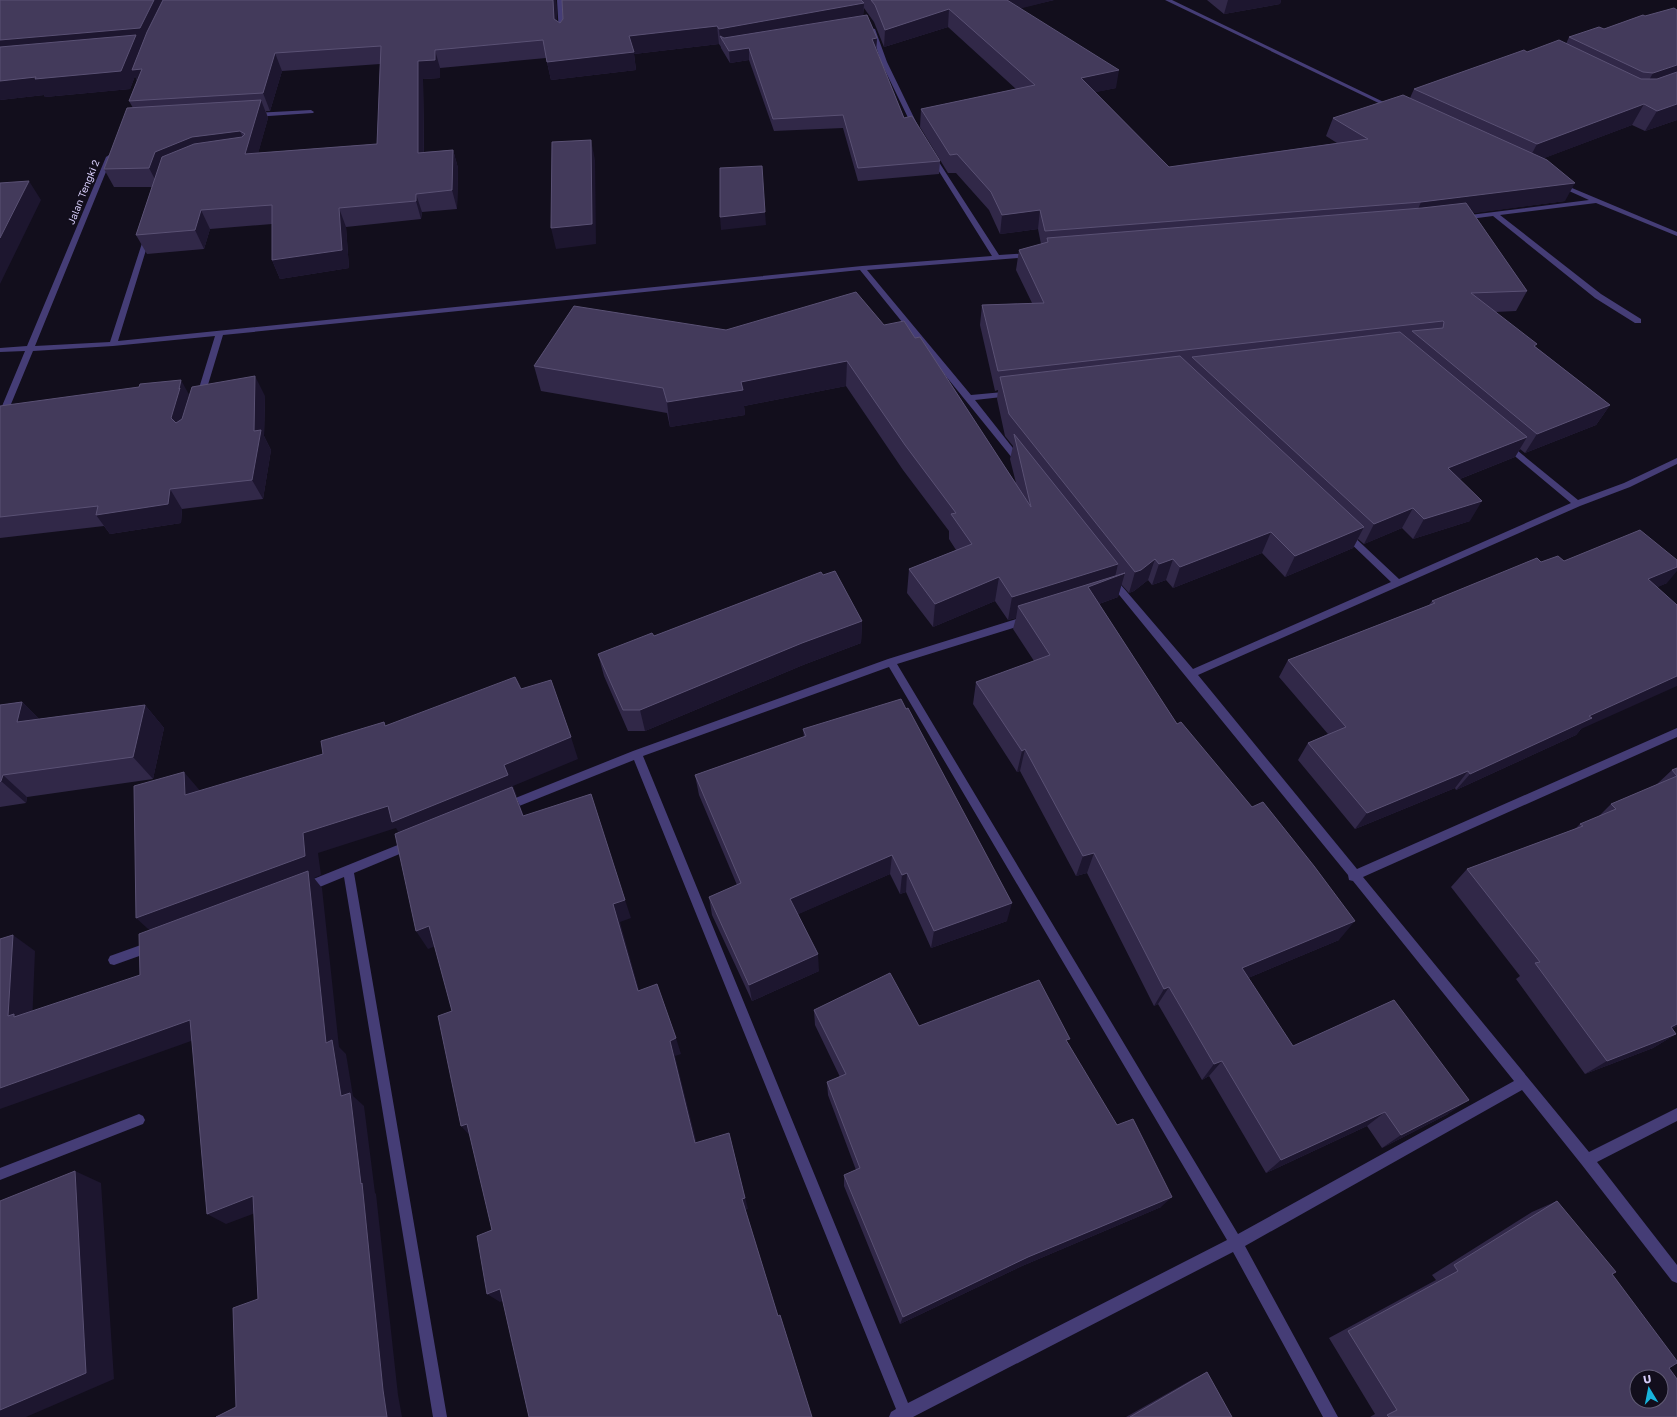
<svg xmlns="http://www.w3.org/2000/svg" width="1677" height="1417" font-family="'Golos Text',sans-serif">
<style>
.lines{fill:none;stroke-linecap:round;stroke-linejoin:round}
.minor{fill:#453d76;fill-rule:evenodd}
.wall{fill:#312848;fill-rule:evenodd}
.shaded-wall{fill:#1d162f}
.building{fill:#433a5b;stroke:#5a5174;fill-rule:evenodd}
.labels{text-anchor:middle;stroke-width:3.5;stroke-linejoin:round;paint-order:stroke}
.far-street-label{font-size:10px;fill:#d7cefa;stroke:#120e1c}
</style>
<rect width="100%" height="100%" fill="#120e1c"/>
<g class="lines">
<path class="minor" d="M 557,0 L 563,0 L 565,34 L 562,36 L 559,34 Z
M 1165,0 L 1172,0 L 1394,107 L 1389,108 Z
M 870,28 L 875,29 L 887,62 L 919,128 L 918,129 L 913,128 L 881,62 Z
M 311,110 L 314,112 L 313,113 L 253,117 L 250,115 L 253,113 Z
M 109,155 L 112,157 L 35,346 L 110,342 L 144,237 L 147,235 L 150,237 L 118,341 L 862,266 L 992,256 L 930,157 L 935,156 L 999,255 L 1031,253 L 1035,255 L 1031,257 L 867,270 L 971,395 L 1014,391 L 1014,395 L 1011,396 L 975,400 L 1024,462 L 1023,464 L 1017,464 L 860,270 L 223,335 L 204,398 L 200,401 L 196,398 L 215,336 L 113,346 L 33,351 L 4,421 L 0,424 L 0,411 L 25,351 L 0,352 L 0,348 L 27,346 L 106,157 Z
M 1560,183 L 1677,232 L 1677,236 L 1596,203 L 1500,215 L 1601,294 L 1641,319 L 1641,323 L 1635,323 L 1595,298 L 1493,216 L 1462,220 L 1459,218 L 1462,216 L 1589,200 L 1558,186 L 1558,184 Z
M 1507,442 L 1578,500 L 1624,483 L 1677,458 L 1677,464 L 1630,487 L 1580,506 L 1198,675 L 1357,869 L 1677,728 L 1677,737 L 1363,877 L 1589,1152 L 1677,1108 L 1677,1121 L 1597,1162 L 1677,1265 L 1677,1283 L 1672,1281 L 1582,1165 L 1522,1090 L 1245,1246 L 1338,1417 L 1323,1417 L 1233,1252 L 913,1417 L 889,1417 L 891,1412 L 896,1409 L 634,760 L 507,811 L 503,809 L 502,806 L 503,803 L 633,751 L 888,659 L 1026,616 L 1029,617 L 1031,620 L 1029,623 L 897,664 L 1238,1234 L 1514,1081 L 1353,881 L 1349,880 L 1348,875 L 1107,580 L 1112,577 L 1115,578 L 1193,669 L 1391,582 L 1343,536 L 1342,534 L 1343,532 L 1349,532 L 1399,579 L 1571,503 L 1504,447 L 1504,443 ZM 889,667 L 1227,1240 L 908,1403 L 643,756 Z
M 410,840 L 414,842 L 415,845 L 414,848 L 354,873 L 447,1417 L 433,1417 L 344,877 L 305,893 L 301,892 L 299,888 L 301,884 Z
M 152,941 L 156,942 L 158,946 L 156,950 L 114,965 L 110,964 L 108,960 L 110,956 Z
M 139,1114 L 143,1116 L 145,1120 L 143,1124 L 0,1180 L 0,1168 Z"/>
</g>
<path class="wall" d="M 0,0 L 556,0 L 557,21 L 560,23 L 563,19 L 562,0 L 1054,0 L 1020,8 L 1116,88 L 1095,92 L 1169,167 L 1337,143 L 1326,136 L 1333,118 L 1410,98 L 1414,89 L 1527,52 L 1566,44 L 1569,37 L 1604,29 L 1643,15 L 1677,120 L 1645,131 L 1632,125 L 1544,158 L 1565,201 L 1473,213 L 1527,291 L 1516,311 L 1495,312 L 1536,347 L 1610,405 L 1596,425 L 1525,453 L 1520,449 L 1515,457 L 1460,479 L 1470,521 L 1413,539 L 1402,528 L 1364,544 L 1358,539 L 1353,548 L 1285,577 L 1262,553 L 1173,588 L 1166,580 L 1152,585 L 1148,580 L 1134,591 L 1129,593 L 1121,584 L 1118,597 L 1099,604 L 1177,724 L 1339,940 L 1248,978 L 1293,1046 L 1448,1114 L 1382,1148 L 1367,1126 L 1266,1173 L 1209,1076 L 1202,1080 L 1158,1004 L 1154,1006 L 1087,873 L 1076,876 L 1020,771 L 1017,772 L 973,704 L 976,682 L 1034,661 L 1013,629 L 1016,618 L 1008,620 L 995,601 L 933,627 L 907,593 L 909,569 L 956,550 L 949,539 L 949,531 L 903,470 L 846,386 L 744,406 L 745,415 L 670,427 L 667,413 L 541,391 L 534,366 L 726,330 L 884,325 L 915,338 L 1016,483 L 1010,459 L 1013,446 L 1005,436 L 997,399 L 998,390 L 995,391 L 980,325 L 982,305 L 1032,303 L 1016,270 L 1019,250 L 1041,244 L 1038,229 L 1000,234 L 989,210 L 956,173 L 948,173 L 920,127 L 921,109 L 1016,89 L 948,27 L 884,47 L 874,22 L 864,8 L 863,15 L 877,38 L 876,50 L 904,118 L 940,161 L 939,174 L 858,181 L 843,128 L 774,131 L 749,60 L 730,63 L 721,48 L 721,47 L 719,44 L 634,54 L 636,70 L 551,80 L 546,58 L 440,68 L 440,78 L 423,79 L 424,152 L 453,150 L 458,168 L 457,209 L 422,212 L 421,219 L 346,227 L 349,268 L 280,279 L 272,260 L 272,224 L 210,229 L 204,249 L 147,254 L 136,235 L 152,187 L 114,187 L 104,169 L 133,108 L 129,101 L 137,81 L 135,76 L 130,89 L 45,97 L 44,95 L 0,100 ZM 380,64 L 377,144 L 258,153 L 268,118 L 266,111 L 270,111 L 282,71 Z
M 1207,0 L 1281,0 L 1280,4 L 1224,14 Z
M 189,395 L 265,396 L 264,436 L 271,450 L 263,499 L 182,509 L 181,523 L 110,534 L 104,526 L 0,538 L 0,406 Z
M 1564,561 L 1667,583 L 1657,587 L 1581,729 L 1576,735 L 1456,790 L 1455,788 L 1355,829 L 1298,760 L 1308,743 L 1328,734 L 1279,677 L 1288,660 L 1429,605 L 1432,601 L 1541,562 Z
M 823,575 L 862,621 L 861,643 L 803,665 L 645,731 L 628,731 L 604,676 L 598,654 L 654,636 Z
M 22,702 L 39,719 L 145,705 L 164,728 L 153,779 L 27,797 L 26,803 L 0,807 L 0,705 Z
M 803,729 L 1007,921 L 931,948 L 906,892 L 900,894 L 890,874 L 798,914 L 819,971 L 752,1001 L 712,915 L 709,897 L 737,885 L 699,795 L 695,775 L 804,737 Z
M 1677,768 L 1677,1026 L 1672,1029 L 1676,1034 L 1653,1048 L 1585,1074 L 1516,979 L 1520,976 L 1451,887 L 1467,869 L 1575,829 L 1580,824 L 1598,817 L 1611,804 L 1656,785 L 1672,770 Z
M 814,1010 L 919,1026 L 1068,1043 L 1161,1207 L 1022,1266 L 900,1324 L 844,1186 L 844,1175 L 856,1170 L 828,1095 L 827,1082 L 840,1077 L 815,1025 Z
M 1557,1201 L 1612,1274 L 1669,1368 L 1677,1417 L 1370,1417 L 1375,1414 L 1329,1338 L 1436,1280 L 1432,1275 L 1532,1212 Z
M 1207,1372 L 1232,1417 L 1126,1417 L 1193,1379 Z"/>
<path class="shaded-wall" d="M 154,0 L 170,0 L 142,69 L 141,88 L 135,76 L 130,89 L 45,97 L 44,95 L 0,100 L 0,81 L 36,77 L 121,71 L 0,59 L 0,40 Z
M 553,0 L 556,0 L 558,37 L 554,19 Z
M 1000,0 L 1054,0 L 999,14 Z
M 1228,0 L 1281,0 L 1280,4 L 1224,14 Z
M 864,3 L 863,21 L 726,46 L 720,36 L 721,47 L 719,29 Z
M 949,9 L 948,27 L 884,47 L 885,30 Z
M 717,26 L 719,44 L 634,54 L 636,70 L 551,80 L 547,62 L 629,36 Z
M 877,38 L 876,50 L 871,52 L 872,39 Z
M 749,48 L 749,60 L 730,63 L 729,51 Z
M 435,50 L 440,68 L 440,78 L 423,79 L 424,171 L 418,153 L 418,61 Z
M 275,53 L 282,71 L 270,111 L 263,93 Z
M 1677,65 L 1677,81 L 1642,93 L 1653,73 Z
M 1119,70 L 1116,88 L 1078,96 L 1081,78 Z
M 261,100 L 268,118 L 253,172 L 159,187 L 149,168 L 155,152 L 192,137 L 240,131 L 247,147 Z
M 1644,104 L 1632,125 L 1526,165 L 1537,144 Z
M 1677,104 L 1677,120 L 1645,131 L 1657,111 Z
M 591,140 L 595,160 L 596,244 L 556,249 L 551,228 Z
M 453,150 L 458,168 L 457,209 L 452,190 Z
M 29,181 L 41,200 L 0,284 L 0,238 Z
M 1575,183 L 1565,201 L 1413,221 L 1421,202 Z
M 416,194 L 422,212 L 421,219 L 416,201 Z
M 339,208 L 346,227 L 349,268 L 280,279 L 272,260 Z
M 201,210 L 210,229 L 204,249 L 195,230 Z
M 1040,210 L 1038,229 L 1000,234 L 1002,215 Z
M 765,212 L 766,225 L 721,230 L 720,217 Z
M 847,361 L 846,386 L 744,406 L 745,415 L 670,427 L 667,402 L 741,382 Z
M 255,376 L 265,396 L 264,436 L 271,450 L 263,499 L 252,480 Z
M 181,380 L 192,400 L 183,438 L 171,418 Z
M 1610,405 L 1596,425 L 1525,453 L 1537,434 Z
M 1527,437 L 1515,457 L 1437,488 L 1448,468 Z
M 170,489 L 182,509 L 181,523 L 110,534 L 96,515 Z
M 1482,501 L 1470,521 L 1413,539 L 1424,519 Z
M 1413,508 L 1402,528 L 1364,544 L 1374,524 Z
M 1364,527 L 1353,548 L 1285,577 L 1295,556 Z
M 1271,532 L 1262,553 L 1173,588 L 1180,567 Z
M 1155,559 L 1148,580 L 1134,591 L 1129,593 L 1135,572 Z
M 1173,559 L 1166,580 L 1152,585 L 1159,564 Z
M 1118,564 L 1115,577 L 1125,573 L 1118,597 L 1082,610 L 1018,606 L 1016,618 L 1008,620 L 1012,597 Z
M 1677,567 L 1677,571 L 1667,583 L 1633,598 L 1648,579 Z
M 999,577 L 995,601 L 933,627 L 935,604 Z
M 862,621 L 861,643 L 803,665 L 645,731 L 640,710 L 802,643 Z
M 1677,676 L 1677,686 L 1581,729 L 1576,735 L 1456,790 L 1470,774 L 1589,716 Z
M 22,702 L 45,725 L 17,722 Z
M 145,705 L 164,728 L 153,779 L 133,757 Z
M 571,737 L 578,759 L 513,786 L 517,796 L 516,797 L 521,808 L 531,836 L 404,842 L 396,828 L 318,853 L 321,875 L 314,878 L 322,888 L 339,1047 L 346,1054 L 353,1096 L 364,1106 L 375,1193 L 376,1194 L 398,1395 L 402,1417 L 387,1417 L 383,1390 L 361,1184 L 157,937 L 136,918 L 303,833 Z
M 1025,749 L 1020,771 L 1017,772 L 1022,751 Z
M 1468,771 L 1455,788 L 1355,829 L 1367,813 Z
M 184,772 L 202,793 L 185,795 Z
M 3,775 L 27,797 L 26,803 L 1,781 Z
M 597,815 L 631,918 L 620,922 L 644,1008 L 638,991 L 613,904 Z
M 1094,853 L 1087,873 L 1076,876 L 1083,856 Z
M 892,855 L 890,874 L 792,917 L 790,899 Z
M 907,873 L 906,892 L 900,894 L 902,875 Z
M 1012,903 L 1007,921 L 931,948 L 934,931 Z
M 1355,921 L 1339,940 L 1229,986 L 1242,968 Z
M 429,926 L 441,944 L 428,949 L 416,931 Z
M 13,935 L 35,951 L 32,1025 L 8,1016 Z
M 818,954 L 819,971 L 752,1001 L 749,985 Z
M 1169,987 L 1158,1004 L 1154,1006 L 1164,989 Z
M 190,1020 L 208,1035 L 0,1109 L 0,1088 Z
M 1677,1024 L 1677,1026 L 1648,1042 Z
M 1676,1034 L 1653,1048 L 1585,1074 L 1607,1061 Z
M 676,1038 L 681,1054 L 675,1056 L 700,1156 L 695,1143 L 670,1041 Z
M 1222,1061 L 1209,1076 L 1202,1080 L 1214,1064 Z
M 1469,1100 L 1448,1114 L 1382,1148 L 1401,1135 Z
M 1385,1112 L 1367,1126 L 1266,1173 L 1281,1160 Z
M 467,1124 L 473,1139 L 461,1126 Z
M 729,1133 L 748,1209 L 745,1210 L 742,1199 Z
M 75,1171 L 101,1183 L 114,1379 L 26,1417 L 0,1417 L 0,1410 Z
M 253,1196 L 271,1207 L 226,1224 L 207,1214 Z
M 1172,1197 L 1161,1207 L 1022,1266 L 900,1324 L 903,1317 L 1028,1257 Z
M 500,1289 L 512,1297 L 500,1302 L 487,1294 Z"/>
<path class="building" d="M 0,0 L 154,0 L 140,28 L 0,40 Z
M 163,0 L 553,0 L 554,19 L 560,23 L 563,19 L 562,0 L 861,0 L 864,3 L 719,29 L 717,26 L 629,36 L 634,52 L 547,62 L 543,40 L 435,50 L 435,60 L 418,61 L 418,153 L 453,150 L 452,190 L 416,194 L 416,201 L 339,208 L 342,250 L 272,260 L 272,205 L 201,210 L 195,230 L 136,235 L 162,157 L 194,144 L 242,137 L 245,134 L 240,131 L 192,137 L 155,152 L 149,168 L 104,169 L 127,108 L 261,100 L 245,154 L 377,144 L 381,46 L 275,53 L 263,93 L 129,101 L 142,69 L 132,70 L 147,32 Z
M 871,0 L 1007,0 L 1119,70 L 1081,78 L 1169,167 L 1368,139 L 1333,118 L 1403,95 L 1547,160 L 1575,183 L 1421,202 L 1045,231 L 1040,210 L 1002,215 L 991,192 L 957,154 L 950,155 L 921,109 L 1035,85 L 949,9 L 885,30 L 875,5 Z
M 1674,8 L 1677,10 L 1677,65 L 1653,73 L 1643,72 L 1569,37 L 1599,27 L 1604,29 L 1643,15 L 1645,16 Z
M 867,15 L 877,38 L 872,39 L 904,118 L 912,116 L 940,161 L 858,168 L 843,115 L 773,119 L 749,48 L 729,51 L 720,36 L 724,38 Z
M 136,35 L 121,71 L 35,79 L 36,77 L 0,81 L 0,47 Z
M 1559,40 L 1641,79 L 1657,79 L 1677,72 L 1677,104 L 1657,111 L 1644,104 L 1537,144 L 1414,89 L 1524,50 L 1527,52 Z
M 591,140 L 592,224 L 551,228 L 552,142 Z
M 762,166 L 765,212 L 720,217 L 720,168 Z
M 29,181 L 0,238 L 0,183 Z
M 1466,203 L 1527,291 L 1471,293 L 1537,344 L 1534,346 L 1610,405 L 1537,434 L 1412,331 L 1443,328 L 1444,322 L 1443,321 L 998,371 L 982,305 L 1044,303 L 1019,250 L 1048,242 L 1047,238 L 1422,208 Z
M 856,292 L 884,325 L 904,321 L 915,338 L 920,337 L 1031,507 L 1014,434 L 1118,564 L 1012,597 L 999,577 L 935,604 L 909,569 L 972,544 L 951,514 L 956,513 L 905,445 L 847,361 L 741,382 L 743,390 L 667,402 L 663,388 L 534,366 L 574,306 L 726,330 Z
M 1400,332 L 1527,437 L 1448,468 L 1482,501 L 1424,519 L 1413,508 L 1374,524 L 1192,357 Z
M 1180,356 L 1364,527 L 1295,556 L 1271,532 L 1180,567 L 1173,559 L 1159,564 L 1155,559 L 1141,570 L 1135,572 L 1009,414 L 1000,377 Z
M 255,376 L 254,431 L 261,430 L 252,480 L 170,489 L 168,504 L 96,515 L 98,506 L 0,517 L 0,406 L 139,387 L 140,384 L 181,380 L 179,389 L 180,388 L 171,418 L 176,423 L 182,419 L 192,387 Z
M 1640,530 L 1677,560 L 1677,567 L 1648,579 L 1677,605 L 1677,676 L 1589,716 L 1592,718 L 1470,774 L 1468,771 L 1367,813 L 1308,743 L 1346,727 L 1288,660 L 1435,603 L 1432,601 L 1537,558 L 1541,562 L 1558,556 L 1564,561 Z
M 835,571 L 862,621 L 802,643 L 640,710 L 623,710 L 598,654 L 652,633 L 654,636 L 821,572 L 823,575 Z
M 1125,573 L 1088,587 L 1177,724 L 1181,722 L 1252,807 L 1263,802 L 1314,866 L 1355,921 L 1242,968 L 1293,1046 L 1394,1000 L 1469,1100 L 1401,1135 L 1385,1112 L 1281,1160 L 1222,1061 L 1214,1064 L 1169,987 L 1164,989 L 1094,853 L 1083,856 L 1025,749 L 1022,751 L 976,682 L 1050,655 L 1018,606 Z
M 515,677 L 521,689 L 551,680 L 571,737 L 504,765 L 508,775 L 392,822 L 388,806 L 303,833 L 305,856 L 136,918 L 134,786 L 184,772 L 185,795 L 323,754 L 321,741 L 384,722 L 385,726 Z
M 901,699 L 906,709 L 908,708 L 1012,903 L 934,931 L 907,873 L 902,875 L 892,855 L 790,899 L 818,954 L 749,985 L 709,897 L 741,883 L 695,775 L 806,736 L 803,729 Z
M 22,702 L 17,722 L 145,705 L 133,757 L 3,775 L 1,781 L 0,782 L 0,705 Z
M 1677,768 L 1677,776 L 1672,770 Z
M 1677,776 L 1677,1024 L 1671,1027 L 1676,1034 L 1607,1061 L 1535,963 L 1540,962 L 1467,869 L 1583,826 L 1580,824 L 1616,809 L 1611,804 Z
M 512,787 L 523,816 L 591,794 L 625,900 L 613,904 L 638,991 L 657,984 L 676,1038 L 670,1041 L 695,1143 L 729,1133 L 745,1198 L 742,1199 L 778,1316 L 780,1315 L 812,1417 L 529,1417 L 500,1289 L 487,1294 L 477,1236 L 492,1230 L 467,1124 L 461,1126 L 438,1016 L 452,1011 L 429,926 L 416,931 L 395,834 Z
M 308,871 L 326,1043 L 332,1040 L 341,1096 L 350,1093 L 361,1184 L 362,1183 L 383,1390 L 387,1417 L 216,1417 L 236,1407 L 233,1308 L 258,1299 L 253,1196 L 207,1214 L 190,1020 L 0,1088 L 0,939 L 13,935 L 8,1016 L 14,1014 L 14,1017 L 140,975 L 139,934 Z
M 890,973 L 919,1026 L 1039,980 L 1070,1039 L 1066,1040 L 1117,1125 L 1133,1119 L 1172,1197 L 1028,1257 L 903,1317 L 844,1175 L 860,1168 L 827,1082 L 846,1074 L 814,1010 Z
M 75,1171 L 86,1373 L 0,1410 L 0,1201 Z
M 1557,1201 L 1616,1272 L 1612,1274 L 1677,1361 L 1677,1363 L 1669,1368 L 1677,1379 L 1677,1417 L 1389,1417 L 1387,1415 L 1397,1410 L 1348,1331 L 1458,1271 L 1454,1265 ZM 1637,1377 L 1661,1377 L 1661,1401 L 1637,1401 Z
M 1207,1372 L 1232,1417 L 1130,1417 Z"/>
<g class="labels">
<g class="far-street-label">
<text transform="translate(83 192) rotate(-68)" y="4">Jalan Tengki 2</text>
</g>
</g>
<g transform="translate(1649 1389) rotate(350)"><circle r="19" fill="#120e1c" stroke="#615b75"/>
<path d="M0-3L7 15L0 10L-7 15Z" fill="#18b4dc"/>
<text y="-6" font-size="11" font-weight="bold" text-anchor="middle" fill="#d7cefa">U</text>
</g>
</svg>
